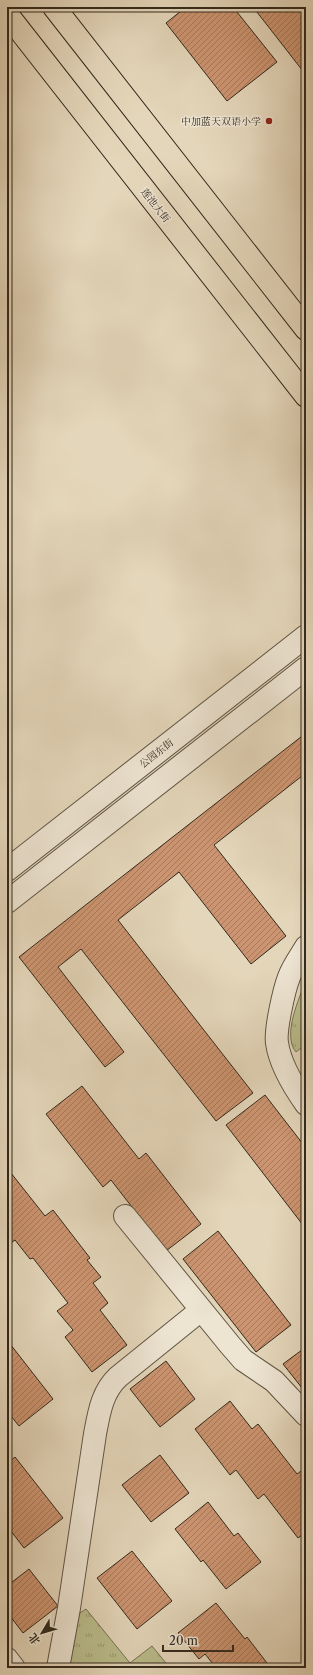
<svg xmlns="http://www.w3.org/2000/svg" width="313" height="1675" font-family="'Libre Caslon Text','Noto Serif SC',serif">
<style>
.grass{fill:url(#grass-tufts);stroke:#767254}
.building{fill:url(#building-hatch);stroke:#32291c}
.lines{fill:none;stroke-linecap:round;stroke-linejoin:round}
.minor-casing{stroke:#5e5444;stroke-width:24}
.major-casing{stroke:#32291c;stroke-width:24}
.minor{stroke:#ede4d2;stroke-width:22}
.major{stroke:#e4d6ba;stroke-width:22}
.poi-dot{fill:#8f2418;stroke:#ede4d2;stroke-width:1.5}
.labels{text-anchor:middle;stroke-width:3;stroke-linejoin:round;paint-order:stroke}
.poi-label{font-size:10px;fill:#32291c;stroke:#ede4d2;text-anchor:end}
.street-label{font-size:10px;fill:#32291c;stroke:#ede4d2}
</style>
<defs>
<pattern id="grass-tufts" width="24" height="20" patternUnits="userSpaceOnUse"><rect width="24" height="20" fill="#babc8b"/><path d="M3 7l-1-3M5 7V3M7 7l1-3M15 17l-1-3M17 17v-4M19 17l1-3" fill="none" stroke="#989971"/></pattern>
<pattern id="building-hatch" width="6" height="6" patternUnits="userSpaceOnUse"><rect width="6" height="6" fill="#cc9470"/><path d="M-1 1l2-2M0 6l6-6M5 7l2-2" fill="none" stroke="#a6795b"/></pattern>
</defs>
<rect width="100%" height="100%" fill="#e4d6ba"/>
<filter id="stains"><feTurbulence type="fractalNoise" baseFrequency=".005" numOctaves="4"/><feColorMatrix values="0 0 0 0 .2 0 0 0 0 .09 0 0 0 0 .02 0 0 0 .5 -.17"/></filter>
<radialGradient id="worn" r=".72"><stop offset=".6" stop-color="#630" stop-opacity="0"/><stop offset="1" stop-color="#630" stop-opacity=".3"/></radialGradient>
<path class="grass" d="M 306,981 L 306,1044 L 296,1052 C 282,1036 299,998 306,981 Z
M 86,1609 L 130,1663 L 152,1646 L 170,1668 L 65,1668 L 77,1615 Z"/>
<path class="building" d="M 186,7 L 233,7 L 277,62 L 227,101 L 166,23 Z
M 253,7 L 304,7 L 306,9 L 306,75 Z
M 306,733 L 306,780 L 302,776 L 214,845 L 286,936 L 251,964 L 179,872 L 118,920 L 253,1093 L 216,1121 L 81,949 L 58,967 L 124,1052 L 105,1067 L 19,957 Z
M 82,1086 L 139,1159 L 146,1153 L 201,1224 L 166,1251 L 111,1180 L 103,1187 L 46,1114 Z
M 265,1095 L 306,1148 L 306,1229 L 226,1125 Z
M 7,1168 L 45,1216 L 53,1210 L 90,1258 L 87,1260 L 101,1277 L 93,1283 L 108,1303 L 100,1310 L 127,1345 L 92,1372 L 65,1337 L 73,1330 L 57,1311 L 68,1303 L 33,1258 L 30,1259 L 15,1240 L 11,1243 L 7,1238 Z
M 218,1231 L 291,1325 L 256,1352 L 183,1259 Z
M 7,1340 L 53,1399 L 19,1426 L 7,1411 Z
M 306,1347 L 306,1393 L 283,1364 Z
M 166,1361 L 195,1399 L 160,1427 L 130,1389 Z
M 230,1401 L 252,1429 L 258,1424 L 297,1474 L 304,1469 L 306,1472 L 306,1532 L 298,1538 L 264,1494 L 258,1499 L 236,1470 L 230,1475 L 195,1429 Z
M 160,1455 L 189,1493 L 151,1522 L 122,1485 Z
M 15,1457 L 63,1518 L 24,1548 L 7,1526 L 7,1464 Z
M 208,1502 L 234,1536 L 238,1533 L 261,1562 L 226,1589 L 203,1560 L 201,1562 L 175,1529 Z
M 132,1551 L 172,1601 L 137,1629 L 97,1578 Z
M 29,1569 L 58,1606 L 23,1633 L 7,1612 L 7,1586 Z
M 216,1603 L 245,1639 L 247,1637 L 267,1663 L 260,1668 L 210,1668 L 213,1664 L 205,1654 L 199,1659 L 178,1633 Z"/>
<g class="lines">
<g class="minor-casing">
<path id="minor" d="M 7,870 L 306,636
M 7,902 L 306,668
M 306,947 C 300,957 293,966 289,977 C 284,990 275,1030 277,1043 C 280,1064 294,1087 306,1104
M 125,1216 L 230,1345 L 243,1360 L 274,1381 L 306,1415
M 7,1659 L 14,1668
M 58,1668 L 69,1608 L 95,1434 C 99,1413 102,1392 118,1377 L 201,1310"/>
</g>
<g class="major-casing">
<path id="major" d="M 54,7 L 306,329
M 7,14 L 306,396"/>
</g>
<use href="#minor" class="minor"/>
<use href="#major" class="major"/>
</g>
<circle class="poi-dot" cx="269" cy="121" r="4"/>
<g class="labels">
<g class="poi-label">
<text x="261" y="125">中加蓝天双语小学</text>
</g>
<g class="street-label">
<text transform="translate(156 205) rotate(52)" y="4">莲池大街</text>
<text transform="translate(156 753) rotate(-38)" y="4">公园东街</text>
</g>
</g>
<rect width="313" height="1675" fill="none" stroke="#e4d6ba" stroke-width="24"/>
<rect x="8" y="8" width="297" height="1659" fill="none" stroke="#32291c" stroke-width="2"/>
<rect x="12" y="12" width="289" height="1651" fill="none" stroke="#32291c"/>
<g transform="translate(42 1633) rotate(232)" stroke="#ede4d2" stroke-width="3" paint-order="stroke">
<path d="M0-3L7 15L0 10L-7 15Z" fill="#32291c"/>
<text y="-6" font-size="11" font-weight="bold" text-anchor="middle" fill="#32291c">北</text>
</g>
<path d="M163 1645v6h70v-6" fill="none" stroke="#32291c" stroke-width="2"/>
<text x="169" y="1645" font-size="12" fill="#32291c" stroke="#ede4d2" stroke-width="3" paint-order="stroke">20 m</text>
<rect width="100%" height="100%" filter="url(#stains)"/>
<rect width="100%" height="100%" fill="url(#worn)"/>
</svg>
